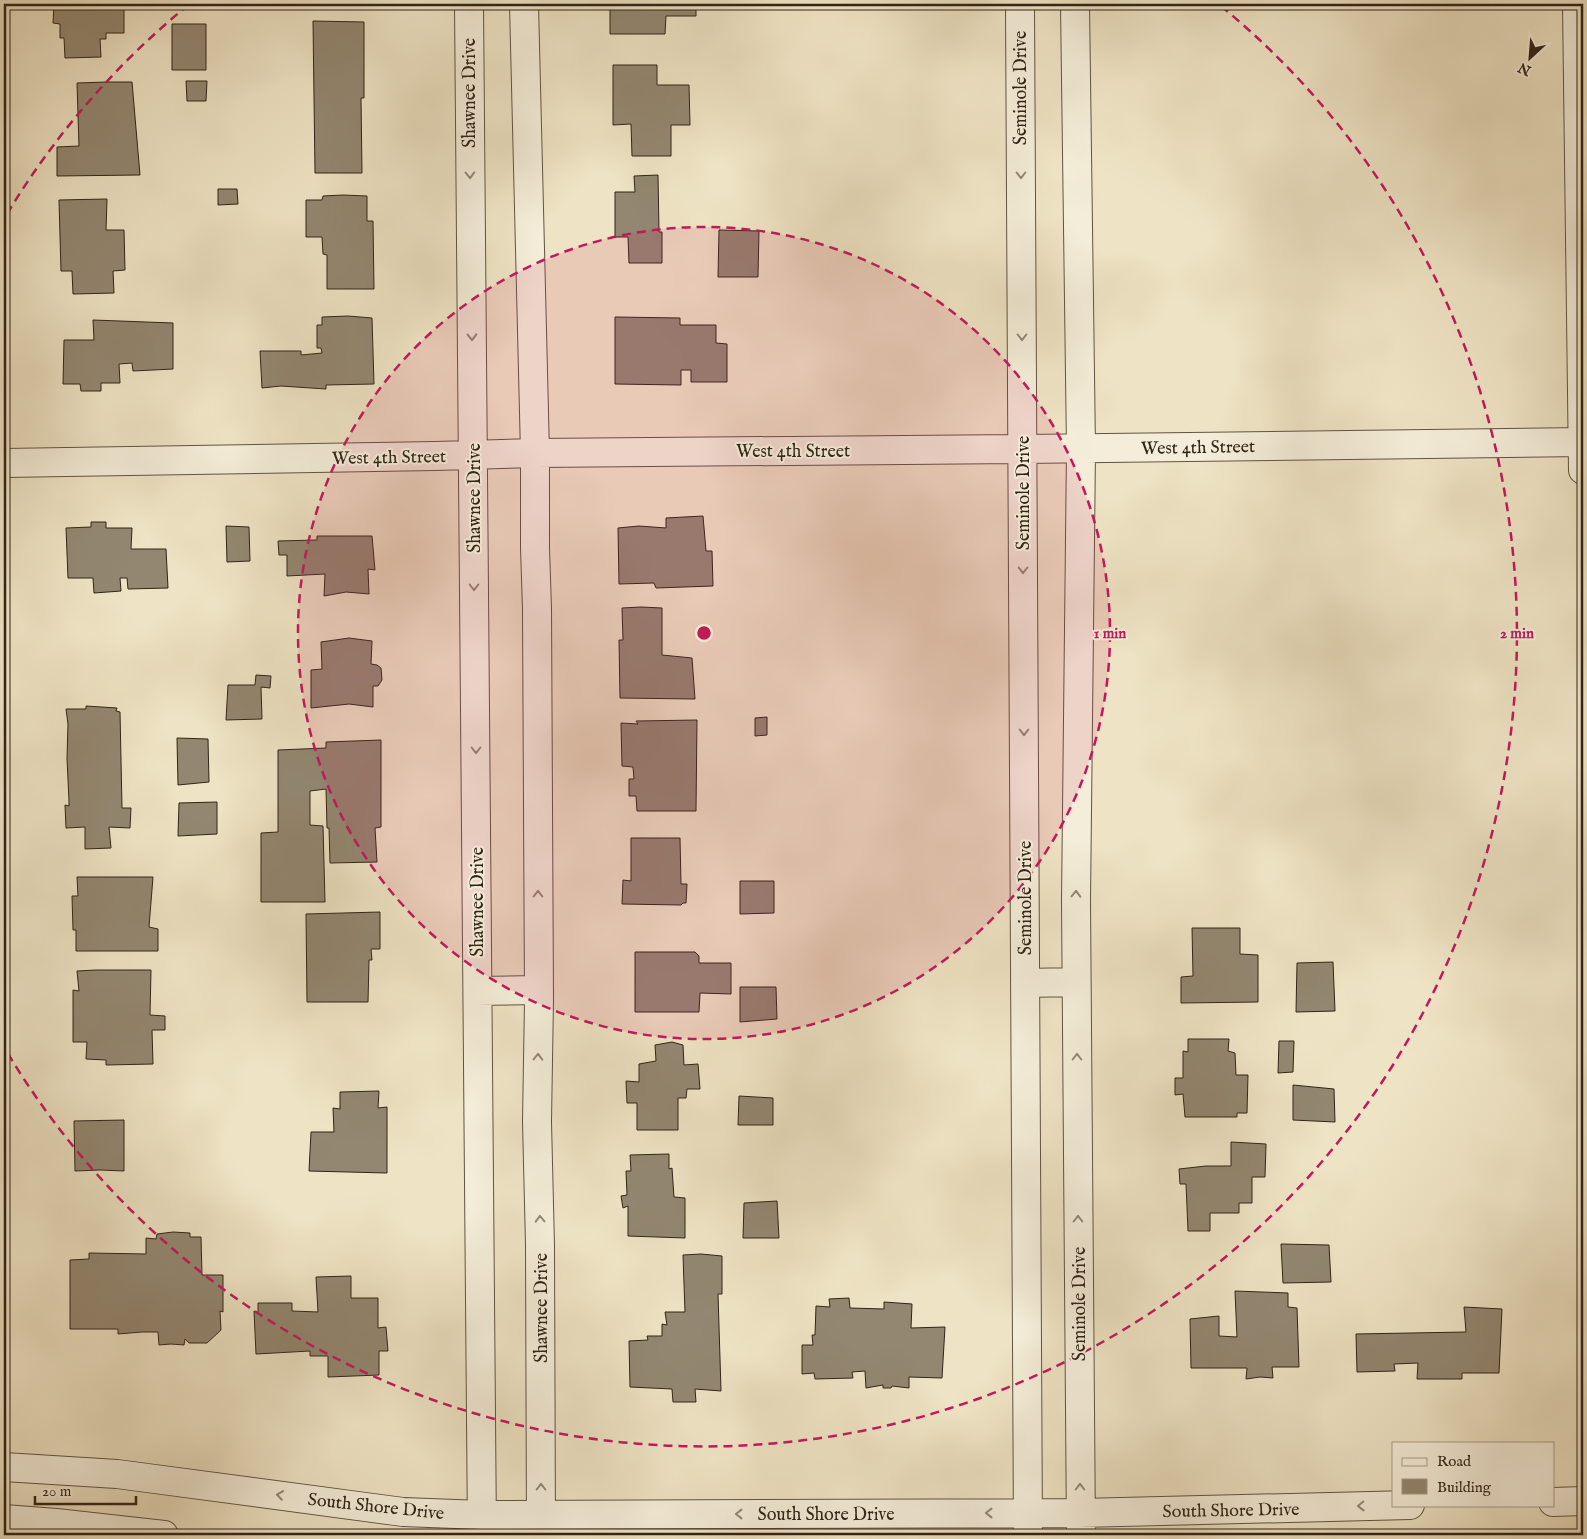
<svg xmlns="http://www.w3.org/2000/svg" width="1587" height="1539" font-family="'IM FELL English',serif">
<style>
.building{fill:#938771;stroke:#302418}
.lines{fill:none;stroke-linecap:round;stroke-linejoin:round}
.minor-casing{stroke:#605443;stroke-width:30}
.minor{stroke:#f4edd9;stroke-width:28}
.oneway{stroke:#928878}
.ring{fill:none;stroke:#c2185b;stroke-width:2.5;stroke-dasharray:9 6}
.labels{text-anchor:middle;stroke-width:4;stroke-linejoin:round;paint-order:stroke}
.street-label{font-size:18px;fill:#302418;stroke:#f4edd9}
.centre{fill:#c2185b;stroke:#f4edd9;stroke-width:2.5}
.ring-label{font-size:15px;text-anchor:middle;font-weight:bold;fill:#c2185b;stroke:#f4edd9;stroke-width:4;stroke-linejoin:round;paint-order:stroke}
</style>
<rect width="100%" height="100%" fill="#eee3c4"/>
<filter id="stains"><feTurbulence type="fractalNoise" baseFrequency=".004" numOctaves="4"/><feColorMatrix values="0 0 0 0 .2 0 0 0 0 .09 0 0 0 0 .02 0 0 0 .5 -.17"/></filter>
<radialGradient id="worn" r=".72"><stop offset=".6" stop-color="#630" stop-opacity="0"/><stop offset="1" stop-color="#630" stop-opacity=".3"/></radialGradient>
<path class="building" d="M 60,4 L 124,4 L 124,33 L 106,33 L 106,39 L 100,39 L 101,57 L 65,58 L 64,38 L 60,38 L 60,24 L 53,23 L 54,5 L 60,5 Z
M 610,4 L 696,4 L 696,16 L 666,16 L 665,34 L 610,34 Z
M 313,21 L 364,22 L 364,98 L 361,98 L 362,173 L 315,173 Z
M 172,24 L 206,24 L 206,70 L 172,70 Z
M 613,65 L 657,65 L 657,85 L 689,85 L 690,125 L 671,125 L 671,156 L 632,156 L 631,124 L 613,125 Z
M 186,81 L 207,81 L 206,101 L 187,101 Z
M 106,82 L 132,82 L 140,175 L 57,176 L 57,147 L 79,146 L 77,83 Z
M 658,175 L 659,232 L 662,232 L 662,263 L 629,263 L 628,237 L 615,237 L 615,192 L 635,192 L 634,176 Z
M 218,189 L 237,189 L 238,204 L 218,205 Z
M 343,195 L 367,196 L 367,221 L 373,221 L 374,289 L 327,289 L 327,255 L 323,254 L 322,237 L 306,237 L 306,200 L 322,200 L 323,196 Z
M 107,199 L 106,230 L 124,230 L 125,270 L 113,271 L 114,293 L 73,294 L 72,271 L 61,271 L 59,200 Z
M 719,230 L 759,231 L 758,277 L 718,277 Z
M 348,316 L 372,318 L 374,384 L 326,385 L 326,389 L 281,386 L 262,388 L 260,351 L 301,351 L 301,355 L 322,353 L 321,348 L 317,348 L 317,325 L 322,325 L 322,317 Z
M 615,317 L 680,318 L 680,325 L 716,325 L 716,343 L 727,344 L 727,382 L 691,382 L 691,370 L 681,370 L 681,385 L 615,384 Z
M 93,320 L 173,323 L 173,369 L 133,371 L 132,363 L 119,364 L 120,383 L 101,383 L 101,391 L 81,391 L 80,384 L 63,384 L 64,340 L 94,340 Z
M 703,516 L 706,551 L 712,551 L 713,586 L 656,588 L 654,583 L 619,584 L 618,528 L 639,526 L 666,528 L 666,518 Z
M 91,522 L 106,522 L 106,528 L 132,528 L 131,549 L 166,549 L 168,588 L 128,589 L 127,578 L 120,578 L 121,591 L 94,593 L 93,578 L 68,578 L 66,528 L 91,527 Z
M 226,526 L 249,527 L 250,561 L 227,562 Z
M 317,536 L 372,536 L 375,570 L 368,569 L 369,594 L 346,592 L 324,596 L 325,574 L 287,576 L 287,555 L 279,555 L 278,541 L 317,540 Z
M 641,607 L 662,608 L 662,655 L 692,658 L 695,699 L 620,698 L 619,640 L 623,640 L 622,608 Z
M 349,638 L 372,641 L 371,664 L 377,665 L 381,668 L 382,680 L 378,686 L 373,686 L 373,707 L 349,704 L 311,708 L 311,670 L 322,669 L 321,642 Z
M 256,675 L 271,676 L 270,688 L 261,687 L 262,719 L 226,720 L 228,685 L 255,685 Z
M 86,706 L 117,708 L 116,711 L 120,712 L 122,808 L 131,808 L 130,828 L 109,827 L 111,848 L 85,849 L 85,827 L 66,828 L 65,805 L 69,806 L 69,801 L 67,758 L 68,724 L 66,709 L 86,709 Z
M 767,717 L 767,735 L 755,736 L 755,718 Z
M 697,720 L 696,811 L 637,811 L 636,796 L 629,796 L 629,779 L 634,779 L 633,767 L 622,766 L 621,723 L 638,724 L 636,721 Z
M 177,738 L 208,739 L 209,782 L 178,785 Z
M 381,740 L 381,827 L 375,828 L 377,862 L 330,863 L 329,828 L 327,828 L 326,789 L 310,791 L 310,825 L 323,826 L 325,902 L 261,902 L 261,833 L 278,832 L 278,750 L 326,748 L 326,742 Z
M 217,802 L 217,834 L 178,836 L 179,803 Z
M 631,838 L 680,838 L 681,884 L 687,884 L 686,903 L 683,903 L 681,905 L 622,904 L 623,880 L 631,881 Z
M 77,877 L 153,877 L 149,927 L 158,929 L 158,951 L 76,951 L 76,930 L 73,930 L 72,896 L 78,896 Z
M 740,881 L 774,881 L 774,913 L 740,914 Z
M 380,912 L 380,949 L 371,949 L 372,960 L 369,960 L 368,1002 L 307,1002 L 306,914 Z
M 1192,928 L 1240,928 L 1240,954 L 1258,955 L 1258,1002 L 1181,1003 L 1181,977 L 1193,976 Z
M 635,952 L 695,952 L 699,956 L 699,963 L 731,963 L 731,994 L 700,993 L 699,1012 L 635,1012 Z
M 1333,962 L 1335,1011 L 1296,1012 L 1297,963 Z
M 96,970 L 151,970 L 150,1015 L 165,1016 L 165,1030 L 152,1030 L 153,1064 L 106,1065 L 106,1060 L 86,1059 L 87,1042 L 73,1042 L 73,990 L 79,991 L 77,971 Z
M 740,987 L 776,987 L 777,1019 L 740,1022 Z
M 1188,1039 L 1229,1039 L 1228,1051 L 1235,1053 L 1236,1075 L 1248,1075 L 1247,1113 L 1237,1113 L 1237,1117 L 1185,1117 L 1183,1094 L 1175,1095 L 1175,1078 L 1183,1078 L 1183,1051 L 1188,1052 Z
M 1279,1041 L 1294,1041 L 1293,1072 L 1278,1073 Z
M 672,1042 L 683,1045 L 684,1065 L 698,1064 L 700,1089 L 687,1089 L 686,1098 L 678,1098 L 678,1130 L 637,1130 L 637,1103 L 627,1103 L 626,1081 L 639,1082 L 639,1064 L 656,1061 L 655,1045 Z
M 1293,1085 L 1334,1089 L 1335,1122 L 1293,1120 Z
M 379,1091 L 378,1108 L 387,1107 L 387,1173 L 309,1171 L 311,1132 L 334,1132 L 333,1108 L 340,1109 L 340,1092 Z
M 739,1096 L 773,1098 L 773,1125 L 738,1125 Z
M 124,1120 L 124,1171 L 100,1170 L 75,1171 L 74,1121 Z
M 1231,1142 L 1266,1144 L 1265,1177 L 1252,1177 L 1252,1203 L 1239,1203 L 1239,1213 L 1210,1213 L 1210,1231 L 1188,1231 L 1186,1184 L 1180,1184 L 1179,1169 L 1206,1166 L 1231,1166 Z
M 669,1154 L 669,1169 L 672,1168 L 674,1197 L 685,1198 L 685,1238 L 628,1236 L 628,1206 L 623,1208 L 621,1196 L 627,1195 L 626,1171 L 631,1171 L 630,1155 Z
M 777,1201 L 779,1238 L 743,1238 L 744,1203 Z
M 173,1232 L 190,1233 L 190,1237 L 201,1237 L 202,1275 L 223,1275 L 223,1312 L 220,1311 L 221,1330 L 207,1343 L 189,1343 L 185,1339 L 184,1345 L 171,1344 L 159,1345 L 158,1332 L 142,1332 L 118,1334 L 118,1329 L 70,1329 L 70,1260 L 89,1259 L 89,1253 L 146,1254 L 146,1238 L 156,1239 L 157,1234 Z
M 1281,1244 L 1329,1245 L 1331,1282 L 1283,1283 Z
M 701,1254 L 722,1256 L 722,1294 L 718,1294 L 721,1391 L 695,1389 L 696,1402 L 673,1402 L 672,1389 L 630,1387 L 629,1341 L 648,1340 L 647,1336 L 662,1336 L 662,1324 L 667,1325 L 665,1312 L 685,1312 L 683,1255 Z
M 351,1276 L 351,1298 L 378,1298 L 378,1328 L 386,1327 L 388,1351 L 379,1351 L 379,1375 L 328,1377 L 328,1356 L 310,1356 L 310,1351 L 256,1354 L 254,1311 L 258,1313 L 258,1303 L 292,1303 L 292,1311 L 318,1312 L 316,1277 Z
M 1235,1291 L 1288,1293 L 1288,1307 L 1297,1308 L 1299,1367 L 1272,1367 L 1273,1378 L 1260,1377 L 1246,1379 L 1247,1368 L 1191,1368 L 1190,1319 L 1219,1316 L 1219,1336 L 1237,1337 Z
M 849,1298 L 850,1308 L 884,1309 L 884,1302 L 912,1304 L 911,1328 L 945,1327 L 942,1378 L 909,1377 L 909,1388 L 892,1386 L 891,1388 L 883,1388 L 883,1385 L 866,1388 L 865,1371 L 852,1372 L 853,1378 L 815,1379 L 814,1373 L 802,1374 L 802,1345 L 813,1345 L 812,1335 L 815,1335 L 816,1306 L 830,1307 L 829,1299 Z
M 1464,1307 L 1502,1309 L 1499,1373 L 1462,1373 L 1462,1379 L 1417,1379 L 1418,1363 L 1394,1364 L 1395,1371 L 1357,1372 L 1356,1334 L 1466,1332 Z"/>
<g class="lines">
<g class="minor-casing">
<path id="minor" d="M 469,4 L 482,1535
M 524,4 L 535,453 L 535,548 L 537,609 L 539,1000 L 537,1122 L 540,1245 L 541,1535
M 1020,4 L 1028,1535
M 1075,4 L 1081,449 L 1076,901 L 1081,1535
M 1577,4 L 1583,470
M 4,463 L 435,456 L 535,453 L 1023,449 L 1583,442
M 1025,983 L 1076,982
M 478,991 L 539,990
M 4,1467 L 117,1474 L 403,1512 L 482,1515 L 1080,1513 L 1410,1505
M 1553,1502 L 1583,1501
M 4,1519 L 56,1523 L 164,1535"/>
</g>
<use href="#minor" class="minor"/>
</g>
<defs><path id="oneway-chevron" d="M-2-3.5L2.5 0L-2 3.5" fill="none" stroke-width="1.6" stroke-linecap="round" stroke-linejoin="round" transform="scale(1.25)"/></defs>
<g class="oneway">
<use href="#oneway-chevron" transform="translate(470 175) rotate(89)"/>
<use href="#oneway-chevron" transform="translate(1021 175) rotate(90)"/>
<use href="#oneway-chevron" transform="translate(472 337) rotate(89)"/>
<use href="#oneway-chevron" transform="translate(1022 337) rotate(90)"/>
<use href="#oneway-chevron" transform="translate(1023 570) rotate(90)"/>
<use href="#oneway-chevron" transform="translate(474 587) rotate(90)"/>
<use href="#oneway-chevron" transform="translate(1024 732) rotate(90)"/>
<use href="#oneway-chevron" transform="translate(476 750) rotate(90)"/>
<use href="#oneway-chevron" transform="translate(538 894) rotate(-90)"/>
<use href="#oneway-chevron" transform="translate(1076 894) rotate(-89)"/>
<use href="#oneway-chevron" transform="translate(538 1057) rotate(-89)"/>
<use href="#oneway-chevron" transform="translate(1077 1057) rotate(-90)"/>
<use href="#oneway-chevron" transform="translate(540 1219) rotate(-92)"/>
<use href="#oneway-chevron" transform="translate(1078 1219) rotate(-90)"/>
<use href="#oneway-chevron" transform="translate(541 1487) rotate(-90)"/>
<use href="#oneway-chevron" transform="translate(1080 1487) rotate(-90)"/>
<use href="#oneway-chevron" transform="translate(280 1495) rotate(-172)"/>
<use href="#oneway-chevron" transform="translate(1361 1506) rotate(179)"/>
<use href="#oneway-chevron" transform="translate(989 1513) rotate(180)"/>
<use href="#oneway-chevron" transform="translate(739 1514) rotate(180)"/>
</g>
<circle cx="704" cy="633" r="406" fill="#c2185b" fill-opacity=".12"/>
<g class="ring">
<circle cx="704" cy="633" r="406"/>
<path d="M7 214A813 813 0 0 1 187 6M1221 6A813 813 0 1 1 7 1052"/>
</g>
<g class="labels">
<g class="street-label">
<text transform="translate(1020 88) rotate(-90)" y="6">Seminole Drive</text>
<text transform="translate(469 93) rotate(-90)" y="6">Shawnee Drive</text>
<text transform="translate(1198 447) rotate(-1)" y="6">West 4th Street</text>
<text x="793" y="457">West 4th Street</text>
<text transform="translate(389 457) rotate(-1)" y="6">West 4th Street</text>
<text transform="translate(1023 493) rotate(-90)" y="6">Seminole Drive</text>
<text transform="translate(474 498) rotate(-90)" y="6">Shawnee Drive</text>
<text transform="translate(1025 898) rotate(-90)" y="6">Seminole Drive</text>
<text transform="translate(477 902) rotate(-90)" y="6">Shawnee Drive</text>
<text transform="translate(1079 1304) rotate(-90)" y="6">Seminole Drive</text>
<text transform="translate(541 1308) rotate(-90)" y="6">Shawnee Drive</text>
<text transform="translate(376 1506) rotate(6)" y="6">South Shore Drive</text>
<text transform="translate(1231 1510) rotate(-1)" y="6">South Shore Drive</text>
<text x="826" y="1520">South Shore Drive</text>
</g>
</g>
<circle cx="704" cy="633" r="8" class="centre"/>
<g class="ring-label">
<text x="1110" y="638">1 min</text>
<text x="1517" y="638">2 min</text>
</g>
<rect width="1587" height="1539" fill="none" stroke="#eee3c4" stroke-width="20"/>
<rect x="5" y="5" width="1577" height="1529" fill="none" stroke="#302418" stroke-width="2.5"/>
<rect x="10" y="10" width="1567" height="1519" fill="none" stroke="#302418"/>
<rect x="1392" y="1442" width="162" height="65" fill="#f4edd9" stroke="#a69d8c"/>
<rect x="1402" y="1458" width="25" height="8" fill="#f4edd9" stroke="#a69d8c"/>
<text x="1437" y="1466" font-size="15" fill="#302418">Road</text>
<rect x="1402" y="1479" width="25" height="15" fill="#938771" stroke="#a69d8c"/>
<text x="1437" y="1492" font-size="15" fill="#302418">Building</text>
<g transform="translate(1530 58) rotate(206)" stroke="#f4edd9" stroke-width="4" paint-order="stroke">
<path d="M0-4L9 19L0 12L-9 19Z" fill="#302418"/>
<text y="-8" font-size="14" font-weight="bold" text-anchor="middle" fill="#302418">N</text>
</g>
<path d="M35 1496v8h101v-8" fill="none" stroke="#302418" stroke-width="2.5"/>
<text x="42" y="1496" font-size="15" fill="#302418" stroke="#f4edd9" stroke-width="4" paint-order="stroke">20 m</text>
<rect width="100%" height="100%" filter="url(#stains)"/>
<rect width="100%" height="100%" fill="url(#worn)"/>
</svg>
